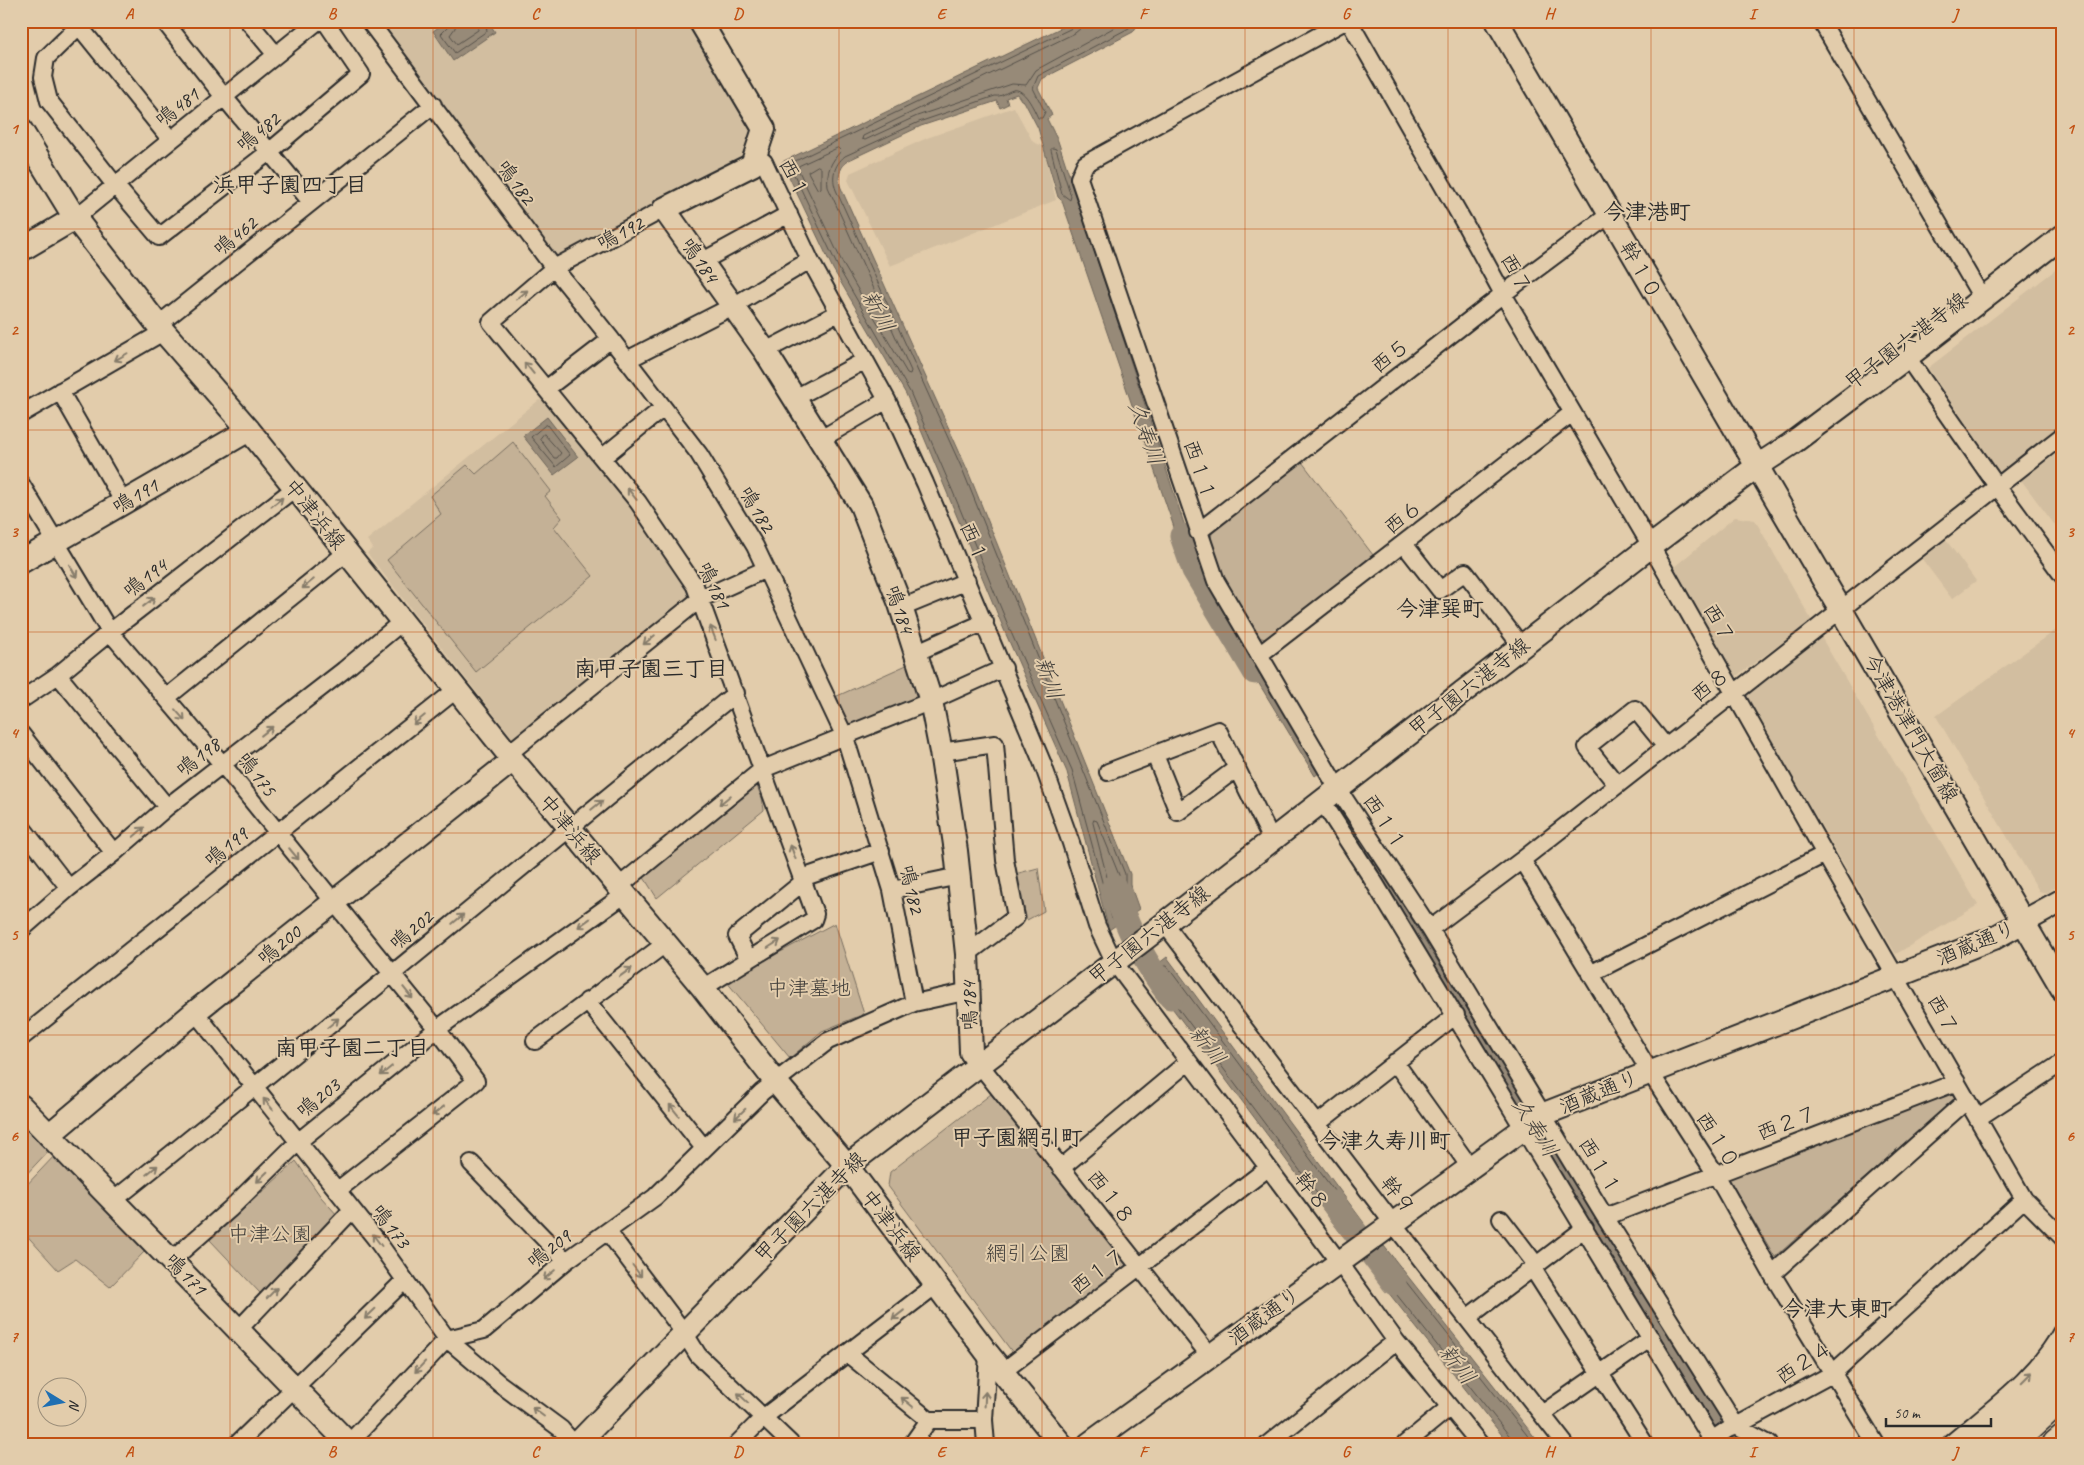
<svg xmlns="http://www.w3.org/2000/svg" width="2084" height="1465" font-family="Caveat,'Klee One',sans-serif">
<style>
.built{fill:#d2bea0}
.green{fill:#c4b196;stroke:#786e60}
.water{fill:#978a78;stroke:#6c6459}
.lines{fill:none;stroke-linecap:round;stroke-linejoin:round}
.shore{stroke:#56514a;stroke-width:1}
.river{stroke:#978a78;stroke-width:25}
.street-casing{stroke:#2b2b2b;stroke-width:20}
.secondary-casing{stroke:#2b2b2b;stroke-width:26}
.highway-casing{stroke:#2b2b2b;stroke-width:31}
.street{stroke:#e2ccab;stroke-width:16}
.secondary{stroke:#e2ccab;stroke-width:22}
.highway{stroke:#e2ccab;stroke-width:28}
.oneway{stroke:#867c6b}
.grid{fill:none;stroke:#c25012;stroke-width:1;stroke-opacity:0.55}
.labels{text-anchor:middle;stroke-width:4;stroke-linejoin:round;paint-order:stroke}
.street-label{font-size:21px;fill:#2b2b2b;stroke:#e2ccab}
.park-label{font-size:21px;fill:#423f3b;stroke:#e2ccab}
.neighbourhood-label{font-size:22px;font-weight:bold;fill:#2b2b2b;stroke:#e2ccab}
.water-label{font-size:22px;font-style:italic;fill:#413e3a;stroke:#e2ccab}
.neatline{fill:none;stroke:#c25012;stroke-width:2}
.grid-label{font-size:16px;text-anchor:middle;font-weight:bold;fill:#c25012}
</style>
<rect width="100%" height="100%" fill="#e2ccab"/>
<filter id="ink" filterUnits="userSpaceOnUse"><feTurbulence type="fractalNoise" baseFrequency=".02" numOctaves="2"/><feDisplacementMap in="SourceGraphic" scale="10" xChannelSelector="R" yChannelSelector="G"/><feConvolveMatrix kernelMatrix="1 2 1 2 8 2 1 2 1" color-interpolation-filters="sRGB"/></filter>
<g filter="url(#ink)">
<path class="built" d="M 378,21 L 690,21 L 753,127 L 745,157 L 553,257 Z
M 1014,107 L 1033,142 L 1043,146 L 1056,200 L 890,266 L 848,180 L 850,173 L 927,138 Z
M 2063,264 L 2063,427 L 2005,472 L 1998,470 L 1928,368 Z
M 539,400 L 548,401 L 632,506 L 692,591 L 690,600 L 515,741 L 367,553 L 373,548 L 367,540 Z
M 2063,449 L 2063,536 L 2021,480 Z
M 1735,517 L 1755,520 L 1812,621 L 1735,677 L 1674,567 Z
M 1946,540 L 1976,581 L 1952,599 L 1922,559 Z
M 2063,625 L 2063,882 L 2046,893 L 2039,891 L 1936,716 Z
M 1821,637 L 1978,905 L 1896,954 L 1746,696 Z"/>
<path class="green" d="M 513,442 L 551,491 L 545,496 L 562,518 L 554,527 L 593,576 L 476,672 L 387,560 L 441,514 L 430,496 L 467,465 L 476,474 Z
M 1302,462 L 1373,555 L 1265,639 L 1258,637 L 1226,584 L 1211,539 L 1212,532 Z
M 911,663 L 918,696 L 912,704 L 855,726 L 847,723 L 835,697 Z
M 756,784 L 762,798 L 764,810 L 657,898 L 643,876 Z
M 1038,868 L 1044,911 L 1027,920 L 1015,874 Z
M 835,923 L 864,1014 L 822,1031 L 790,1058 L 726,981 Z
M 1950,1089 L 1955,1099 L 1775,1257 L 1728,1178 Z
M 991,1094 L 1128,1263 L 1125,1269 L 1013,1353 L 888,1186 L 890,1172 Z
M 21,1116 L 52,1147 L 21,1180 Z
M 56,1154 L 148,1248 L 110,1287 L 75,1259 L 58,1270 L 21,1229 L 21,1191 Z
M 296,1161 L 321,1197 L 338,1216 L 260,1293 L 210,1240 Z"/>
<path class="water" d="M 448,21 L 488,21 L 495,32 L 453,61 L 433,31 Z
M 1075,21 L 1140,21 L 1133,32 L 1042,79 L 1038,88 L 1052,115 L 1047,119 L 1058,141 L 1198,566 L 1189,571 L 1062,201 L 1058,197 L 1038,128 L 1024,101 L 1021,100 L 1017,94 L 1006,98 L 1008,104 L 1000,108 L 997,101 L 921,126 L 847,161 C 839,169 837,178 841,188 L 967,469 L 1130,874 L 1130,884 L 1139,909 L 1109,930 L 1067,772 L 1005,632 L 906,394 L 833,269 L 782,162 Z
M 547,417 L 578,457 L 554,475 L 523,436 Z
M 1240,641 L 1320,772 L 1315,776 L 1235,644 Z
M 1340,803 L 1526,1104 L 1520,1108 L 1334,808 Z
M 1167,957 L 1364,1223 L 1343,1236 L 1146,973 Z
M 1384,1246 L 1540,1444 L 1509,1444 L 1364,1262 Z"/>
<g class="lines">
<path class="shore" d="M 450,21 L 449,26 L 441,34 L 455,53 L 487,31 L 485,21
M 456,21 L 455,28 L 450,35 L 457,44 L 478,30 L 478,21
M 1076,21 L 1072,28 L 791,163 L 790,166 L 838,267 L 910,392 L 953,492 L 1010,630 L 1072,770 L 1112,919 L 1114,920 L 1132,907 L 1125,885 L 1125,874 L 963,471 L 836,190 C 831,177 834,165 845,156 L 919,122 L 995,96 C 1002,97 1006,92 1013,90 C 1024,87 1034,109 1038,118 L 1042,118 L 1045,112 L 1033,88 L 1038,76 L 1129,28 L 1134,21
M 1082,21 L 1081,28 L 1075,33 L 863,136 L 862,139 L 865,140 L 917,116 L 1012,84 L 1026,85 L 1036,70 L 1126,21
M 838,148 L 841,151 C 831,162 826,171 828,187 L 911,371 L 910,374 L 907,373 L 843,264 L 798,169 L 799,166 Z
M 1053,148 L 1056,149 L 1071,196 L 1070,200 L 1062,194 L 1051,150 Z
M 818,166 L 821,168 L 821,188 L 818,190 L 808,172 Z
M 547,425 L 570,455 L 556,467 L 531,437 L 544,426 Z
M 544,434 L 561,453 L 557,458 L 554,458 L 540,439 Z
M 1094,820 L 1097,821 L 1119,875 L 1119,886 L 1125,904 L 1118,910 L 1115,908 L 1093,823 Z
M 1164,966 L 1167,966 L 1355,1219 L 1355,1223 L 1346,1228 L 1343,1228 L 1154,976 L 1154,973 Z
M 1513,1444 L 1512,1439 L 1373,1265 L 1373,1262 L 1381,1255 L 1385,1255 L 1534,1444"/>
<path class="river" d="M 1182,536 L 1194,570 L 1255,672
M 1114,887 C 1126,927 1145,964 1171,997
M 1506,1078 L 1730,1439 L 1739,1444
M 1333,1203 L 1394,1283"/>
<g class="street-casing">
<path id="street" d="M 84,21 L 46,58 L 43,77 L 49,101 L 115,185 L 159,237 L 269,152 L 361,74 L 325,21
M 164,21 L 224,97 L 318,21
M 248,21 L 276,55
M 369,21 L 554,268 L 611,339 L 699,454 L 755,546 L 845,737 L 892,890 L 914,1003
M 1345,21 L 1085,164 L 1079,178 L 1216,581 L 1338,789 L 1430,929 L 1605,1217 L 1736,1426 L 1769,1444
M 1349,21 L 1466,226 L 1503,294 L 1651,546 L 1825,854 L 2024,1199 L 2063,1238
M 1821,21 L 1982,298
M 79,26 L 170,139
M 757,157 L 764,162 L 810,260 L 887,400 L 925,483 L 1042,762 L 1071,843 L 1097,926 L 1114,962 L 1339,1262 L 1396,1341 L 1480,1444
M 664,209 L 554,268 L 491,322 L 638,502 L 695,586 L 815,914 L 813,920 L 703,988
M 75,218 L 224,97 L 311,202
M 701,262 L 789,214
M 158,325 L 433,105
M 765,351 L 838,313
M 1907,357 L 1997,486 L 2063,576
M 627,360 L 733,306 L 810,260
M 546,389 L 611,339
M 60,391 L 124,503
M 795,398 L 864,361
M 21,414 L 163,332
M 821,439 L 887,400
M 603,457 L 663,408
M 21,484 L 110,632 L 223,765 L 437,1029 L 476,1081 L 338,1190
M 1198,532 L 1503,294 L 1609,215
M 1404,544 L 1440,590 L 1465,572 L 1522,647
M 901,608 L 967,581
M 915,653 L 985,622
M 1259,655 L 1572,413
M 58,675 L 167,807
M 166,698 L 346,553
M 21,700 L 58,675 L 110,632 L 295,488
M 21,734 L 114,853
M 941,752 L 995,744 L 1005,860 L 1016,917 L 967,954
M 508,754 L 700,599 L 766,569
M 1155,755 L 1178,812 L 1237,768
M 1108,772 L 1218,730 L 1272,840
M 1617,785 L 1587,747 L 1635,709 L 1666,747
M 1322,801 L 1371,877 L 1712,1440 L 1719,1444
M 21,826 L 69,888
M 1522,860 L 1650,1072 L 1715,1173 L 1772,1274 L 1876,1444
M 802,878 L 881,851
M 618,887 L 763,769 L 931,701 L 1004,668
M 892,890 L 959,876
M 1164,923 L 1392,1222 L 1565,1444
M 1430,929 L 1522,860 L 2063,435
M 21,930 L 69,888 L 114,853 L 167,807 L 344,670 L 403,621
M 749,960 L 737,936 L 803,882
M 1590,974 L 1825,854
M 587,1001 L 704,1148
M 195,1012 L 375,1238 L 447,1339 L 500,1384 L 561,1429 L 574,1444
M 21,1038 L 457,689
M 535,1041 L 665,944
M 1395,1062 L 1470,1167
M 980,1065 L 1210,1356
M 1978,1118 L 2063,1062
M 1317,1124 L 1456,1015
M 471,1163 L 566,1261
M 1061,1168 L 1188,1062
M 114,1200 C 323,1033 527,861 736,693
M 1605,1217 L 1957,1082
M 1501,1219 L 1537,1266
M 608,1232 L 685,1334 L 698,1355 L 791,1444
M 172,1260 L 230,1209 L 299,1141 L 437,1029 L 624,895
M 1533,1269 L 1645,1444
M 1772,1274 L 1967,1100
M 1467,1318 L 1585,1228
M 239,1329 L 352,1210
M 847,1353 L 929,1420 L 984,1420
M 1002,1372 L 1268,1168
M 1542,1414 L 1651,1338
M 349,1443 L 447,1339 L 484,1330 L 566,1261 L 655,1197 L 762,1092 L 828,1041 L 914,1003 L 969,991
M 237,1444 L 405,1280
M 737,1444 L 764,1417 L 936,1285
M 912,1444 L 929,1420
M 986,1444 L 984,1420 L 988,1354
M 1268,1444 L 1396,1341
M 1405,1444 L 1450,1407
M 1706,1444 L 1728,1429 L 1736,1426 L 1832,1374 L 2024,1199
M 1950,1444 C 1991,1409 2038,1377 2063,1329"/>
</g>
<g class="secondary-casing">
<path id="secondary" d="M 700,21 L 764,129 L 752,165 L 664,209 L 765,351 L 861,505 L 900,604 L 931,701 L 941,752 L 956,851 L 967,954 L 971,1052 L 980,1065
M 1497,21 L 2063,990
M 21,130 L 75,218 L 158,325 L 249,430 L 513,760 L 703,988 L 775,1081 L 847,1166 L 988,1354 L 1061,1444
M 21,250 L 75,218
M 21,562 L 249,430
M 21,1106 L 349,1444
M 49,1135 L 195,1012 L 513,760
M 577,1444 L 847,1166 L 1155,931 L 1651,546 L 1756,467 L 1791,444 L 1907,357 L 2063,236
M 1089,1444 L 1544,1114 L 1994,938 L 2063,900"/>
</g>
<g class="highway-casing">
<path id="highway" d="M 1978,1444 C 2007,1418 2042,1393 2063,1359
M 2010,1444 L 2063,1395
M 2057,1444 L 2063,1439"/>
</g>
<use href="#street" class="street"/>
<use href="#secondary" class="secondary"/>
<use href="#highway" class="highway"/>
</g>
<defs><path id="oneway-shaft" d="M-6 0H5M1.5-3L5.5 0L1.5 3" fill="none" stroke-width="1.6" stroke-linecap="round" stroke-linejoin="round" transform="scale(1.25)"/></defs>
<g class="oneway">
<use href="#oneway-shaft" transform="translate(522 295) rotate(-40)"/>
<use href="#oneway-shaft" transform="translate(121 357) rotate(150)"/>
<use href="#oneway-shaft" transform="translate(529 368) rotate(-129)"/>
<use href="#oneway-shaft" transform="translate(632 494) rotate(-128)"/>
<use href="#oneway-shaft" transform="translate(277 502) rotate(-38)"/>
<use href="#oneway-shaft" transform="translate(73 571) rotate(59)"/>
<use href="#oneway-shaft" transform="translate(308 584) rotate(141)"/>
<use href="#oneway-shaft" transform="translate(149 602) rotate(-38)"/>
<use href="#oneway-shaft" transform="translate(713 633) rotate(-111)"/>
<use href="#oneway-shaft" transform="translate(649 640) rotate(141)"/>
<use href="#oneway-shaft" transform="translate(180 715) rotate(49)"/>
<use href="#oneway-shaft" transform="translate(419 720) rotate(141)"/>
<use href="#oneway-shaft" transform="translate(267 731) rotate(-38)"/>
<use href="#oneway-shaft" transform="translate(725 800) rotate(141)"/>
<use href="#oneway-shaft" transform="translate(597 805) rotate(-39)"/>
<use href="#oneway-shaft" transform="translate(139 832) rotate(-41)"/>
<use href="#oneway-shaft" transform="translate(793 852) rotate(-110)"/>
<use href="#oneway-shaft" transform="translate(294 854) rotate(50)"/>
<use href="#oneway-shaft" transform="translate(458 919) rotate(-40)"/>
<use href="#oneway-shaft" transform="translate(584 923) rotate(144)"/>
<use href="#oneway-shaft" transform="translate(774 944) rotate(-32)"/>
<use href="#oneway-shaft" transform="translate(626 972) rotate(-36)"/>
<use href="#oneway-shaft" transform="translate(408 993) rotate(51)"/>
<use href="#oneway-shaft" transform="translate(333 1023) rotate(-40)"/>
<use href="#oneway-shaft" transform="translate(386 1071) rotate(141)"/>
<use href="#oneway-shaft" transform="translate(268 1104) rotate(-130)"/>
<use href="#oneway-shaft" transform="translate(674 1110) rotate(-129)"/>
<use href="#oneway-shaft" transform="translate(438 1111) rotate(142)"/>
<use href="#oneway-shaft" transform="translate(740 1114) rotate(136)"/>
<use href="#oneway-shaft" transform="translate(152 1170) rotate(-39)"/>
<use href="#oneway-shaft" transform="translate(262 1177) rotate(136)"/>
<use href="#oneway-shaft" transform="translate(377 1240) rotate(-127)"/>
<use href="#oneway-shaft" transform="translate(637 1271) rotate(53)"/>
<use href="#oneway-shaft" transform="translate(549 1275) rotate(140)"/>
<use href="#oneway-shaft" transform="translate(272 1293) rotate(-46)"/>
<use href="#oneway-shaft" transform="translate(370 1314) rotate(136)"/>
<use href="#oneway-shaft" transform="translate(898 1315) rotate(142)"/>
<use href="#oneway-shaft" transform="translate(420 1367) rotate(133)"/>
<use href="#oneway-shaft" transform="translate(2027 1377) rotate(-45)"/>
<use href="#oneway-shaft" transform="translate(743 1398) rotate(-137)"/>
<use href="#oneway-shaft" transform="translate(985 1399) rotate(-87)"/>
<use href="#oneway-shaft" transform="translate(907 1402) rotate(-141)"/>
<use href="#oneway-shaft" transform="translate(538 1412) rotate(-143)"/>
</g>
</g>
<path class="grid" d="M 230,21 L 230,1444M 433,21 L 433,1444M 636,21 L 636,1444M 839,21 L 839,1444M 1042,21 L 1042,1444M 1245,21 L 1245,1444M 1448,21 L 1448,1444M 1651,21 L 1651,1444M 1854,21 L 1854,1444M 21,229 L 2063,229M 21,430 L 2063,430M 21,632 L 2063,632M 21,833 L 2063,833M 21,1035 L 2063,1035M 21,1236 L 2063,1236"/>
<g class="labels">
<g class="street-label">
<text transform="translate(177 107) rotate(-38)" y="7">鳴481</text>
<text transform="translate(258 132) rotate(-39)" y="7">鳴482</text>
<text transform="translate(794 178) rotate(63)" y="7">西１</text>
<text transform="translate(516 182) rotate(54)" y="7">鳴182</text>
<text transform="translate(620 233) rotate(-28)" y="7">鳴192</text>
<text transform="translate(235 236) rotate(-39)" y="7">鳴462</text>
<text transform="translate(700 260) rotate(55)" y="7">鳴184</text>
<text transform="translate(1641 270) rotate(60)" y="7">幹１０</text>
<text transform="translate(1516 273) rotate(61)" y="7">西７</text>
<text transform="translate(1906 341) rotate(-37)" y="7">甲子園六湛寺線</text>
<text transform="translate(1390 356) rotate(-38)" y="7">西５</text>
<text transform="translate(1200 470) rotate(71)" y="7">西１１</text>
<text transform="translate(135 496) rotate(-30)" y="7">鳴191</text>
<text transform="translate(757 509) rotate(59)" y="7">鳴182</text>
<text transform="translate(315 514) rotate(51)" y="7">中津浜線</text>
<text transform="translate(1403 517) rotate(-38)" y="7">西６</text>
<text transform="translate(974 542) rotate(67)" y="7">西１</text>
<text transform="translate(145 578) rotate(-38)" y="7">鳴194</text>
<text transform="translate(714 585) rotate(64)" y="7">鳴181</text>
<text transform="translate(900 609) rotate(71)" y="7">鳴184</text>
<text transform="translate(1719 623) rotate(60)" y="7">西７</text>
<text transform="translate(1710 685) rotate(-38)" y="7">西８</text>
<text transform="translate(1469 687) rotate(-38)" y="7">甲子園六湛寺線</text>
<text transform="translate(1911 728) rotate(60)" y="7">今津港津門大箇線</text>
<text transform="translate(198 757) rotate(-38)" y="7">鳴198</text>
<text transform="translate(257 774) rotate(52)" y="7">鳴175</text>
<text transform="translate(1385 822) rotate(57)" y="7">西１１</text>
<text transform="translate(570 829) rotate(50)" y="7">中津浜線</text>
<text transform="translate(226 847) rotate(-39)" y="7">鳴199</text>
<text transform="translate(912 889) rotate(77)" y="7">鳴182</text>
<text transform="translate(411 930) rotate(-40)" y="7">鳴202</text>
<text transform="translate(1149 935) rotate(-38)" y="7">甲子園六湛寺線</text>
<text transform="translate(1976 943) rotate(-23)" y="7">酒蔵通り</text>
<text transform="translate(279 945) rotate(-39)" y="7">鳴200</text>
<text transform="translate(969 1006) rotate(-92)" y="7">鳴184</text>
<text transform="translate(1943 1014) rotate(61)" y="7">西７</text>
<text transform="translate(1599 1092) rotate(-22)" y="7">酒蔵通り</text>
<text transform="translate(318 1098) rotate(-39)" y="7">鳴203</text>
<text transform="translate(1787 1123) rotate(-21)" y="7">西２７</text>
<text transform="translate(1718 1140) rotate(58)" y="7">西１０</text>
<text transform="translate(1600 1166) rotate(59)" y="7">西１１</text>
<text transform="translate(1312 1191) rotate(53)" y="7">幹８</text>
<text transform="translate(1398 1195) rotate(53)" y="7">幹９</text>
<text transform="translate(1111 1197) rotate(52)" y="7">西１８</text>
<text transform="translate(810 1207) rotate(-45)" y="7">甲子園六湛寺線</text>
<text transform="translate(891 1225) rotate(53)" y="7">中津浜線</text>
<text transform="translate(391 1226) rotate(52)" y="7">鳴173</text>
<text transform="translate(549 1249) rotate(-38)" y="7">鳴209</text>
<text transform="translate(1098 1271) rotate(-37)" y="7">西１７</text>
<text transform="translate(186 1274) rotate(46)" y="7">鳴171</text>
<text transform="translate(1264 1316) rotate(-36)" y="7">酒蔵通り</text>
<text transform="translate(1804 1362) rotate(-33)" y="7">西２４</text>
</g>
<g class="park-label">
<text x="809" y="995">中津墓地</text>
<text x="270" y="1241">中津公園</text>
<text x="1028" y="1260">網引公園</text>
</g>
<g class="neighbourhood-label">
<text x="290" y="192">浜甲子園四丁目</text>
<text x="1647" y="219">今津港町</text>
<text x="1440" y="616">今津巽町</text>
<text x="651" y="676">南甲子園三丁目</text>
<text x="352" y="1055">南甲子園二丁目</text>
<text x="1017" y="1145">甲子園網引町</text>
<text x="1385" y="1148">今津久寿川町</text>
<text x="1837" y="1316">今津大東町</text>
</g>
<g class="water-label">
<text transform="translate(879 311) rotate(62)" y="8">新川</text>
<text transform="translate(1147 433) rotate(71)" y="8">久寿川</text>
<text transform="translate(1050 678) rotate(71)" y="8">新川</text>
<text transform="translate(1208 1045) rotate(52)" y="8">新川</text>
<text transform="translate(1536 1127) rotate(58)" y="8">久寿川</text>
<text transform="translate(1458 1364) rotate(52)" y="8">新川</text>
</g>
</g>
<rect width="2084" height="1465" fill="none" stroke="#e2ccab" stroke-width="55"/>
<g transform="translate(62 1402) rotate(100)"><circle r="24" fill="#e2ccab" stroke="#998c78"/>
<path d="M0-4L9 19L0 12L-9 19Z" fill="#1f6fb2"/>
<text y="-8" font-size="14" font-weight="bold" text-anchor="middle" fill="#2b2b2b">N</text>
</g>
<path d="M1886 1418v8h105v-8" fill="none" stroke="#2b2b2b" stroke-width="2.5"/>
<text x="1894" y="1418" font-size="15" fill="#2b2b2b" stroke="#e2ccab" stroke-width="4" paint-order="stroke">50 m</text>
<rect x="28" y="28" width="2028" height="1410" class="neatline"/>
<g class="grid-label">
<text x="129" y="19">A</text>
<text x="332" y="19">B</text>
<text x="535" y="19">C</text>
<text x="738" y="19">D</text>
<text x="941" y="19">E</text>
<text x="1143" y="19">F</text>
<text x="1346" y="19">G</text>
<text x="1549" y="19">H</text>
<text x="1752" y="19">I</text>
<text x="1955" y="19">J</text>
<text x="14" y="134">1</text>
<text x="2070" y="134">1</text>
<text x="14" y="335">2</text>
<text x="2070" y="335">2</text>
<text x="14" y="537">3</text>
<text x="2070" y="537">3</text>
<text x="14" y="738">4</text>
<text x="2070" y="738">4</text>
<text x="14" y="940">5</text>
<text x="2070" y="940">5</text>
<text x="14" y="1141">6</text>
<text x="2070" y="1141">6</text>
<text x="14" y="1342">7</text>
<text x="2070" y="1342">7</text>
<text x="129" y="1457">A</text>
<text x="332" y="1457">B</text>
<text x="535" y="1457">C</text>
<text x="738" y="1457">D</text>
<text x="941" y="1457">E</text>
<text x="1143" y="1457">F</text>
<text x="1346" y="1457">G</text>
<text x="1549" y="1457">H</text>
<text x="1752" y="1457">I</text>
<text x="1955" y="1457">J</text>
</g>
</svg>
